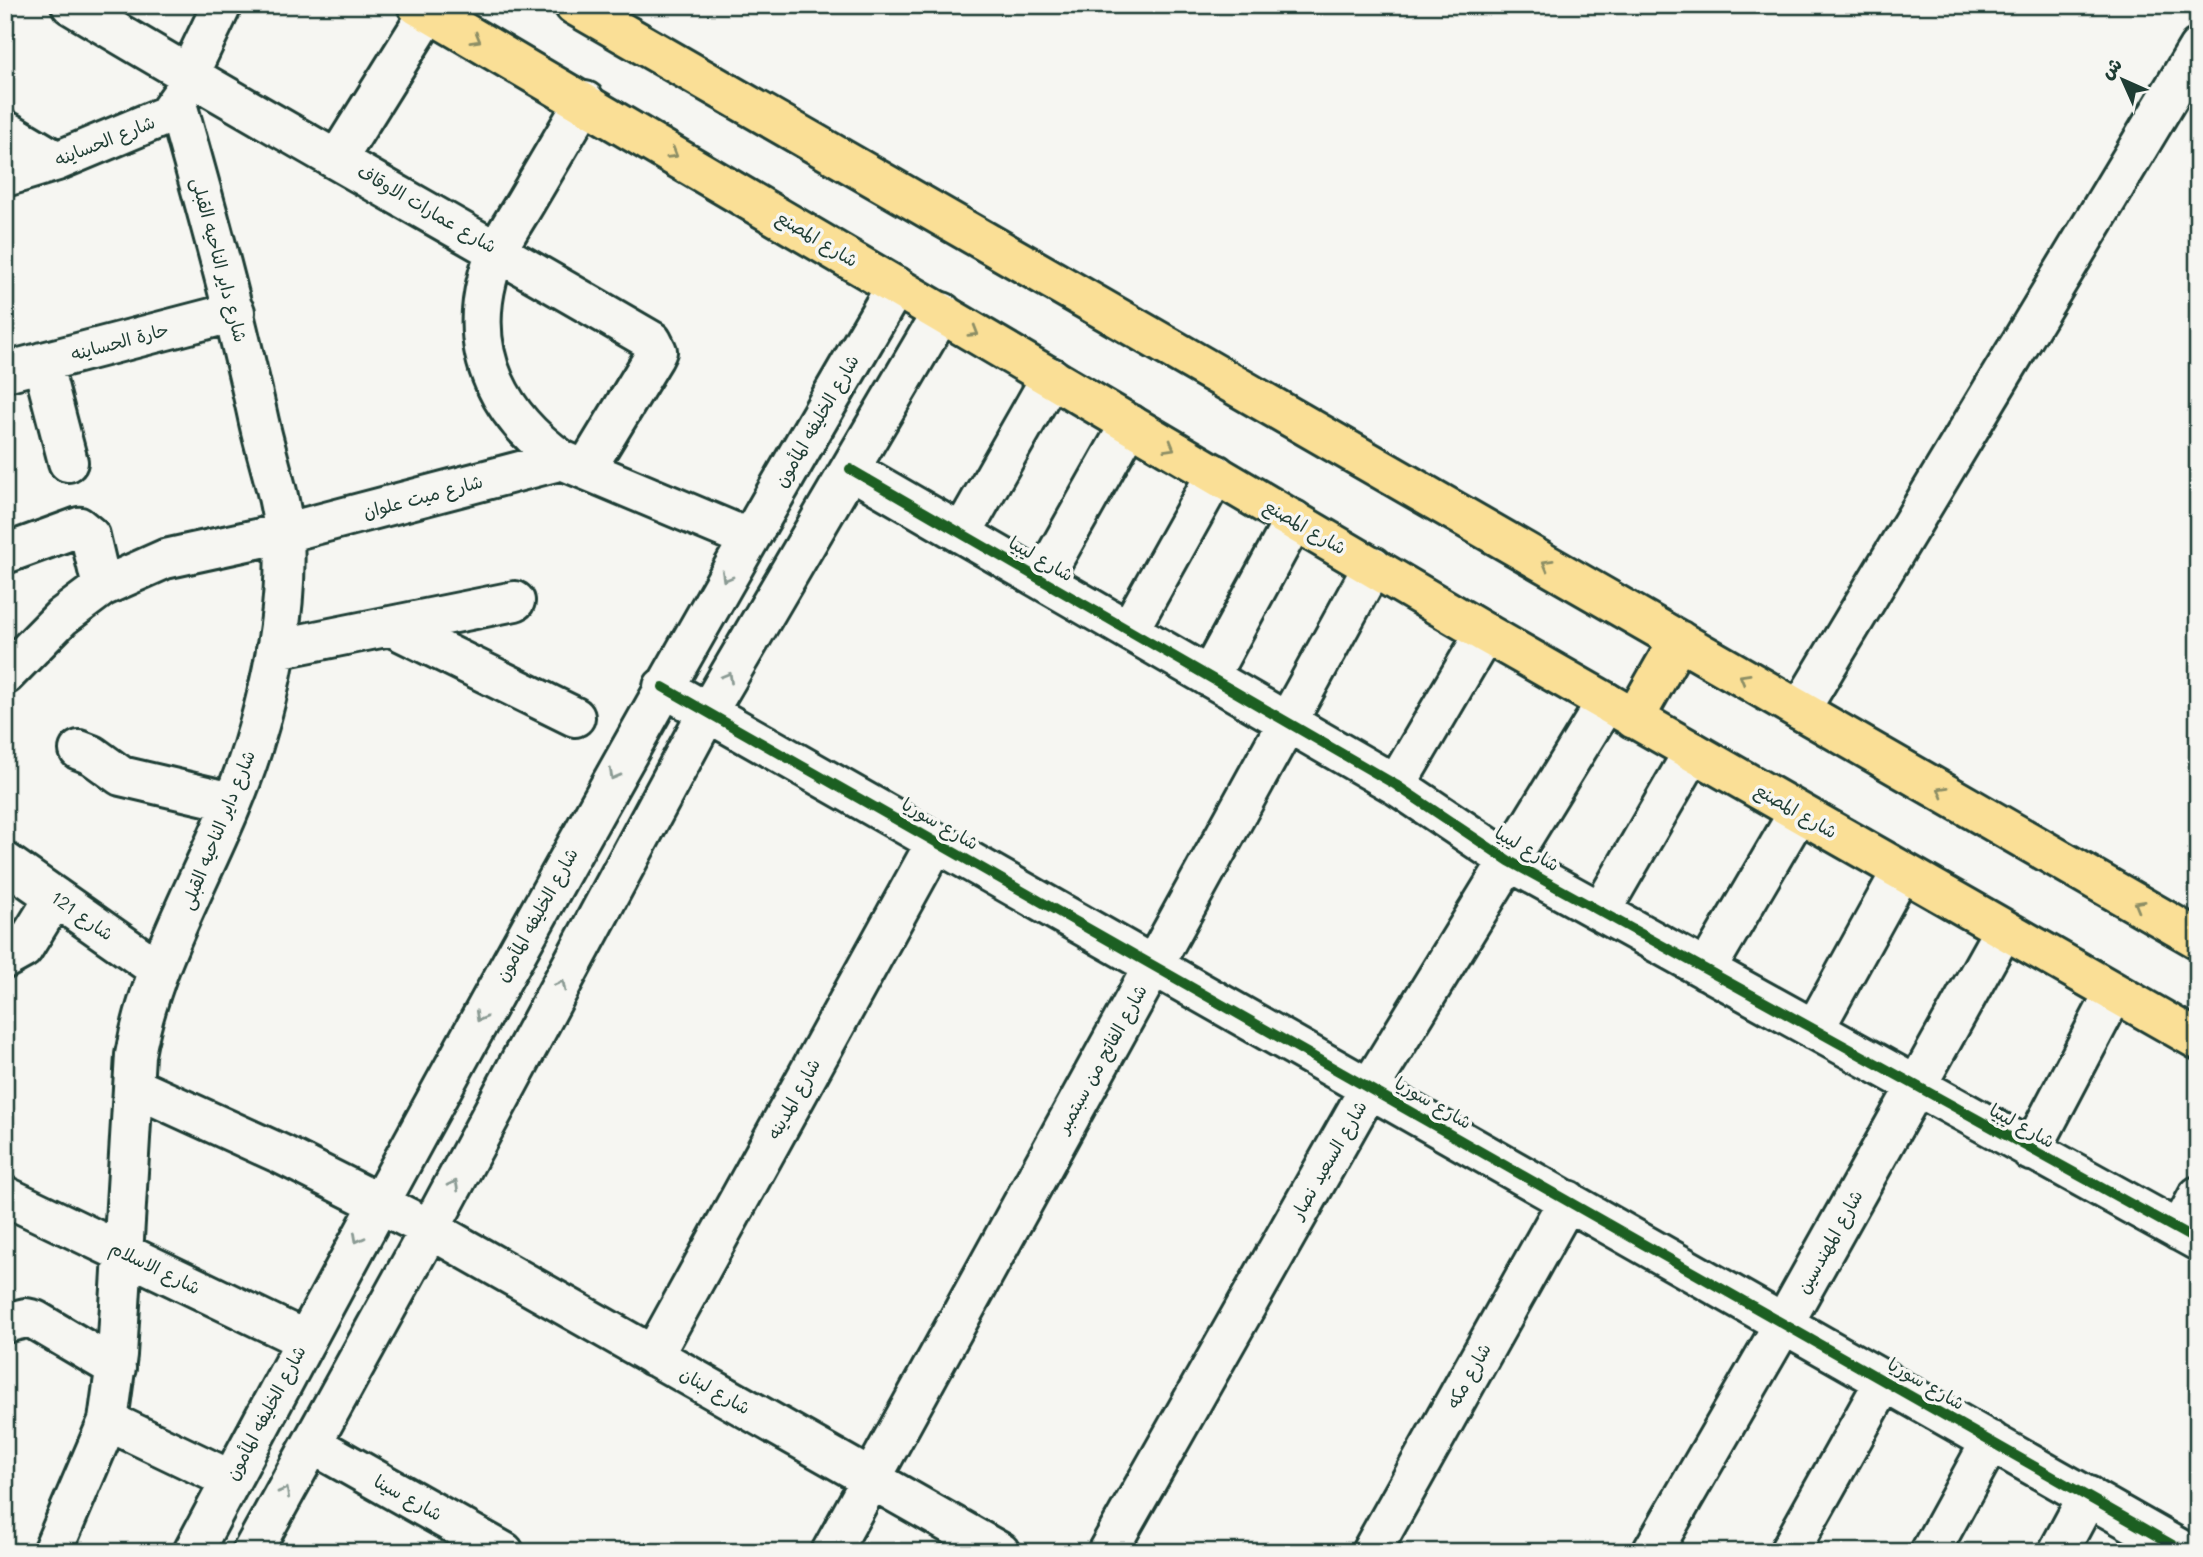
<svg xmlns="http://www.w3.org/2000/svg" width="2203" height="1557" font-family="Mali,'Playpen Sans Arabic',sans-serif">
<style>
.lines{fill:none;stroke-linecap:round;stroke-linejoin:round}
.minor-casing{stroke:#1f3d34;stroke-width:44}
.major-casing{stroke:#1f3d34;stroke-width:44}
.minor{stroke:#f6f6f2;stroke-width:38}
.major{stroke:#fadf96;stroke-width:38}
.cycleway-casing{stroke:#f6f6f2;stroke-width:15}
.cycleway{stroke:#1b5e20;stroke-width:10}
.oneway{stroke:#8c8e65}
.oneway2{stroke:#8a9a93}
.labels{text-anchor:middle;stroke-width:7;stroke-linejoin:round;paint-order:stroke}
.street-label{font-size:18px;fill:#1f3d34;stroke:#f6f6f2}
</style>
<rect width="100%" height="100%" fill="#f6f6f2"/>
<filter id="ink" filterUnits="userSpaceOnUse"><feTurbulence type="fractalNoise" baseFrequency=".0143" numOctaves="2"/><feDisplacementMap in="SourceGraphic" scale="14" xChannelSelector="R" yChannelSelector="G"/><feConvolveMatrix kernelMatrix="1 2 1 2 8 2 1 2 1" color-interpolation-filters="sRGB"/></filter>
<g filter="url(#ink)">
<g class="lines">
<g class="minor-casing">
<path id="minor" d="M 71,5 C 263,121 459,228 652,341 L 657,351 L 654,357 L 586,469
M 585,101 C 565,135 545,169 525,203 C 510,228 493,252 487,280 C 468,356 501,417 562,460 L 748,538
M 5,130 L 57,161
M 338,158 L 429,12
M 5,177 L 57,161 L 167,115 L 184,91 L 188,76 L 222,5
M 42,362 L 68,462
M 5,372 L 235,312
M 850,469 L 1396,785 L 1509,861 L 2198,1241
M 962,533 L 1051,377
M 5,554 L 79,527 L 90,536 L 102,587
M 1042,580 L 1130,424
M 390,626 L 575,717
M 1129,630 L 1216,474
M 276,649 L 515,601
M 5,675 L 62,617 L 102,587 L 165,559 L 284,533 L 562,460
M 1209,677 L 1294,520
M 663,687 L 2185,1552
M 1800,710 L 2198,48
M 79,750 L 92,755 L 121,776 L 232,802
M 1396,785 L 1485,633
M 5,862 L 159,970
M 1601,911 L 1693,752
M 5,959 L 23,949 L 55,897
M 1706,970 L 1798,813
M 1814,1030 L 1901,872
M 134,1087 L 281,1154 L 430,1229 L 1000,1552
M 2031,1151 L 2114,993
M 5,1196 L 305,1340
M 2179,1231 L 2198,1196
M 5,1323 L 26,1318 L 35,1320 L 116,1368
M 653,1356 L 936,842
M 108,1421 L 231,1480
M 312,1444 L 504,1552
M 52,1552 L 108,1421 L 117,1355 L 135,1055 C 154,947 219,854 252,749 C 273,681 288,608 284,536 C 282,499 267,459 259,422 C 236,315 207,210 177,104
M 193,1552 C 419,1125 652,702 896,286
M 252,1552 L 430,1229 L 707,713 L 942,312
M 831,1552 L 1373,566
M 1107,1552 L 1370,1087 L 1606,702
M 1371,1552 L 1568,1200
M 1652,1552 L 1784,1323 L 2003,931
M 1789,1552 L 1885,1380
M 1930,1552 L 1991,1441
M 2058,1552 L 2088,1496"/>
</g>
<g class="major-casing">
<path id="major" d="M 417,5 L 1485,633 L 2198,1040
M 574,5 L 2198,939
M 1634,719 L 1679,640"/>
</g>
<use href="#minor" class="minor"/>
<use href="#major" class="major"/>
<g class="cycleway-casing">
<path id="cycleway" d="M 850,469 L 1396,785 L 1509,861 L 2198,1241
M 663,687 L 2185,1552"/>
</g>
<use href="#cycleway" class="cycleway"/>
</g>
<defs><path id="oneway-chevron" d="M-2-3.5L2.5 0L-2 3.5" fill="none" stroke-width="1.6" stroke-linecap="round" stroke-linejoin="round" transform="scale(1.75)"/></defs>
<g class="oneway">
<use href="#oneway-chevron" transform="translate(476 39) rotate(30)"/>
<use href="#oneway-chevron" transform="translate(673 154) rotate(31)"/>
<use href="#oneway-chevron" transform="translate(974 332) rotate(31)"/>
<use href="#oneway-chevron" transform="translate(1170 447) rotate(30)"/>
<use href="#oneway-chevron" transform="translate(1547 564) rotate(-150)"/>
<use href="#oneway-chevron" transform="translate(1744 678) rotate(-150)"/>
<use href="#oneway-chevron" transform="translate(1942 791) rotate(-150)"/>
<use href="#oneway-chevron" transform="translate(2139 905) rotate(-150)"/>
</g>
<g class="oneway2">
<use href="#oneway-chevron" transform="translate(726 577) rotate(120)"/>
<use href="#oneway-chevron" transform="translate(728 677) rotate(-60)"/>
<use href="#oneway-chevron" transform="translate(614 775) rotate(119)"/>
<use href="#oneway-chevron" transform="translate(561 985) rotate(-62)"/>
<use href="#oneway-chevron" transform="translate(480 1017) rotate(119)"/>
<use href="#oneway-chevron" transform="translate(454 1185) rotate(-62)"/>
<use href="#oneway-chevron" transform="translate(358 1238) rotate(118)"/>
<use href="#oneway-chevron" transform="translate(285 1492) rotate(-61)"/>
</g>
</g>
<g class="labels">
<g class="street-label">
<text transform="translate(105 141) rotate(-22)" y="6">شارع الحساينه</text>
<text transform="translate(427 209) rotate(30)" y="6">شارع عمارات الاوقاف</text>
<text transform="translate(817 239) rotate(31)" y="6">شارع المصنع</text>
<text transform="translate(219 260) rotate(75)" y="6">شارع داير الناحيه القبلى</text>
<text transform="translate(120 342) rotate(-15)" y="6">حارة الحساينه</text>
<text transform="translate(817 421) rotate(-60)" y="6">شارع الخليفه المأمون</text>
<text transform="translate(423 497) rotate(-15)" y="6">شارع ميت علوان</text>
<text transform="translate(1305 527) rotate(30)" y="6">شارع المصنع</text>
<text transform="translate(1041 559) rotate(30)" y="6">شارع ليبيا</text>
<text transform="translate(1796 811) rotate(30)" y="6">شارع المصنع</text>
<text transform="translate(940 824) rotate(30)" y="6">شارع سوريا</text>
<text transform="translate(218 830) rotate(-68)" y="6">شارع داير الناحيه القبلى</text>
<text transform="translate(1527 849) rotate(30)" y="6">شارع ليبيا</text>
<text transform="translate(537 915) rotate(-61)" y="6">شارع الخليفه المأمون</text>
<text transform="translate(82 916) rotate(35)" y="6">شارع 121</text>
<text transform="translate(1102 1059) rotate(-61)" y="6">شارع الفاتح من سبتمبر</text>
<text transform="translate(794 1099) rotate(-61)" y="6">شارع المدينه</text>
<text transform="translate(1433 1103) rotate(30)" y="6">شارع سوريا</text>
<text transform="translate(2022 1126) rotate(29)" y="6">شارع ليبيا</text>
<text transform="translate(1329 1160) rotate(-60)" y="6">شارع السعيد نصار</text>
<text transform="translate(1830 1242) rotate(-61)" y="6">شارع المهندسين</text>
<text transform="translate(155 1268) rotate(26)" y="6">شارع الاسلام</text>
<text transform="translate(1469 1376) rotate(-61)" y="6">شارع مكه</text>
<text transform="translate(1926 1384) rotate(30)" y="6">شارع سوريا</text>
<text transform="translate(715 1391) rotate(29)" y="6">شارع لبنان</text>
<text transform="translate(266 1413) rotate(-62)" y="6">شارع الخليفه المأمون</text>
<text transform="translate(408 1498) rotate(29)" y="6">شارع سينا</text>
</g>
</g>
<rect width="2203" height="1557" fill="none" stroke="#f6f6f2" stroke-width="28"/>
<rect x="14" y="14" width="2175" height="1529" fill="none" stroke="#1f3d34" stroke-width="2.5" filter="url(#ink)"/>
<g transform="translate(2123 80) rotate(315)" stroke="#f6f6f2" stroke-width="5" paint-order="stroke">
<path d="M0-5L12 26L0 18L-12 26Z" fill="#1f3d34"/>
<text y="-10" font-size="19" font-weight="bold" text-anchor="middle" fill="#1f3d34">ش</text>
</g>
</svg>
